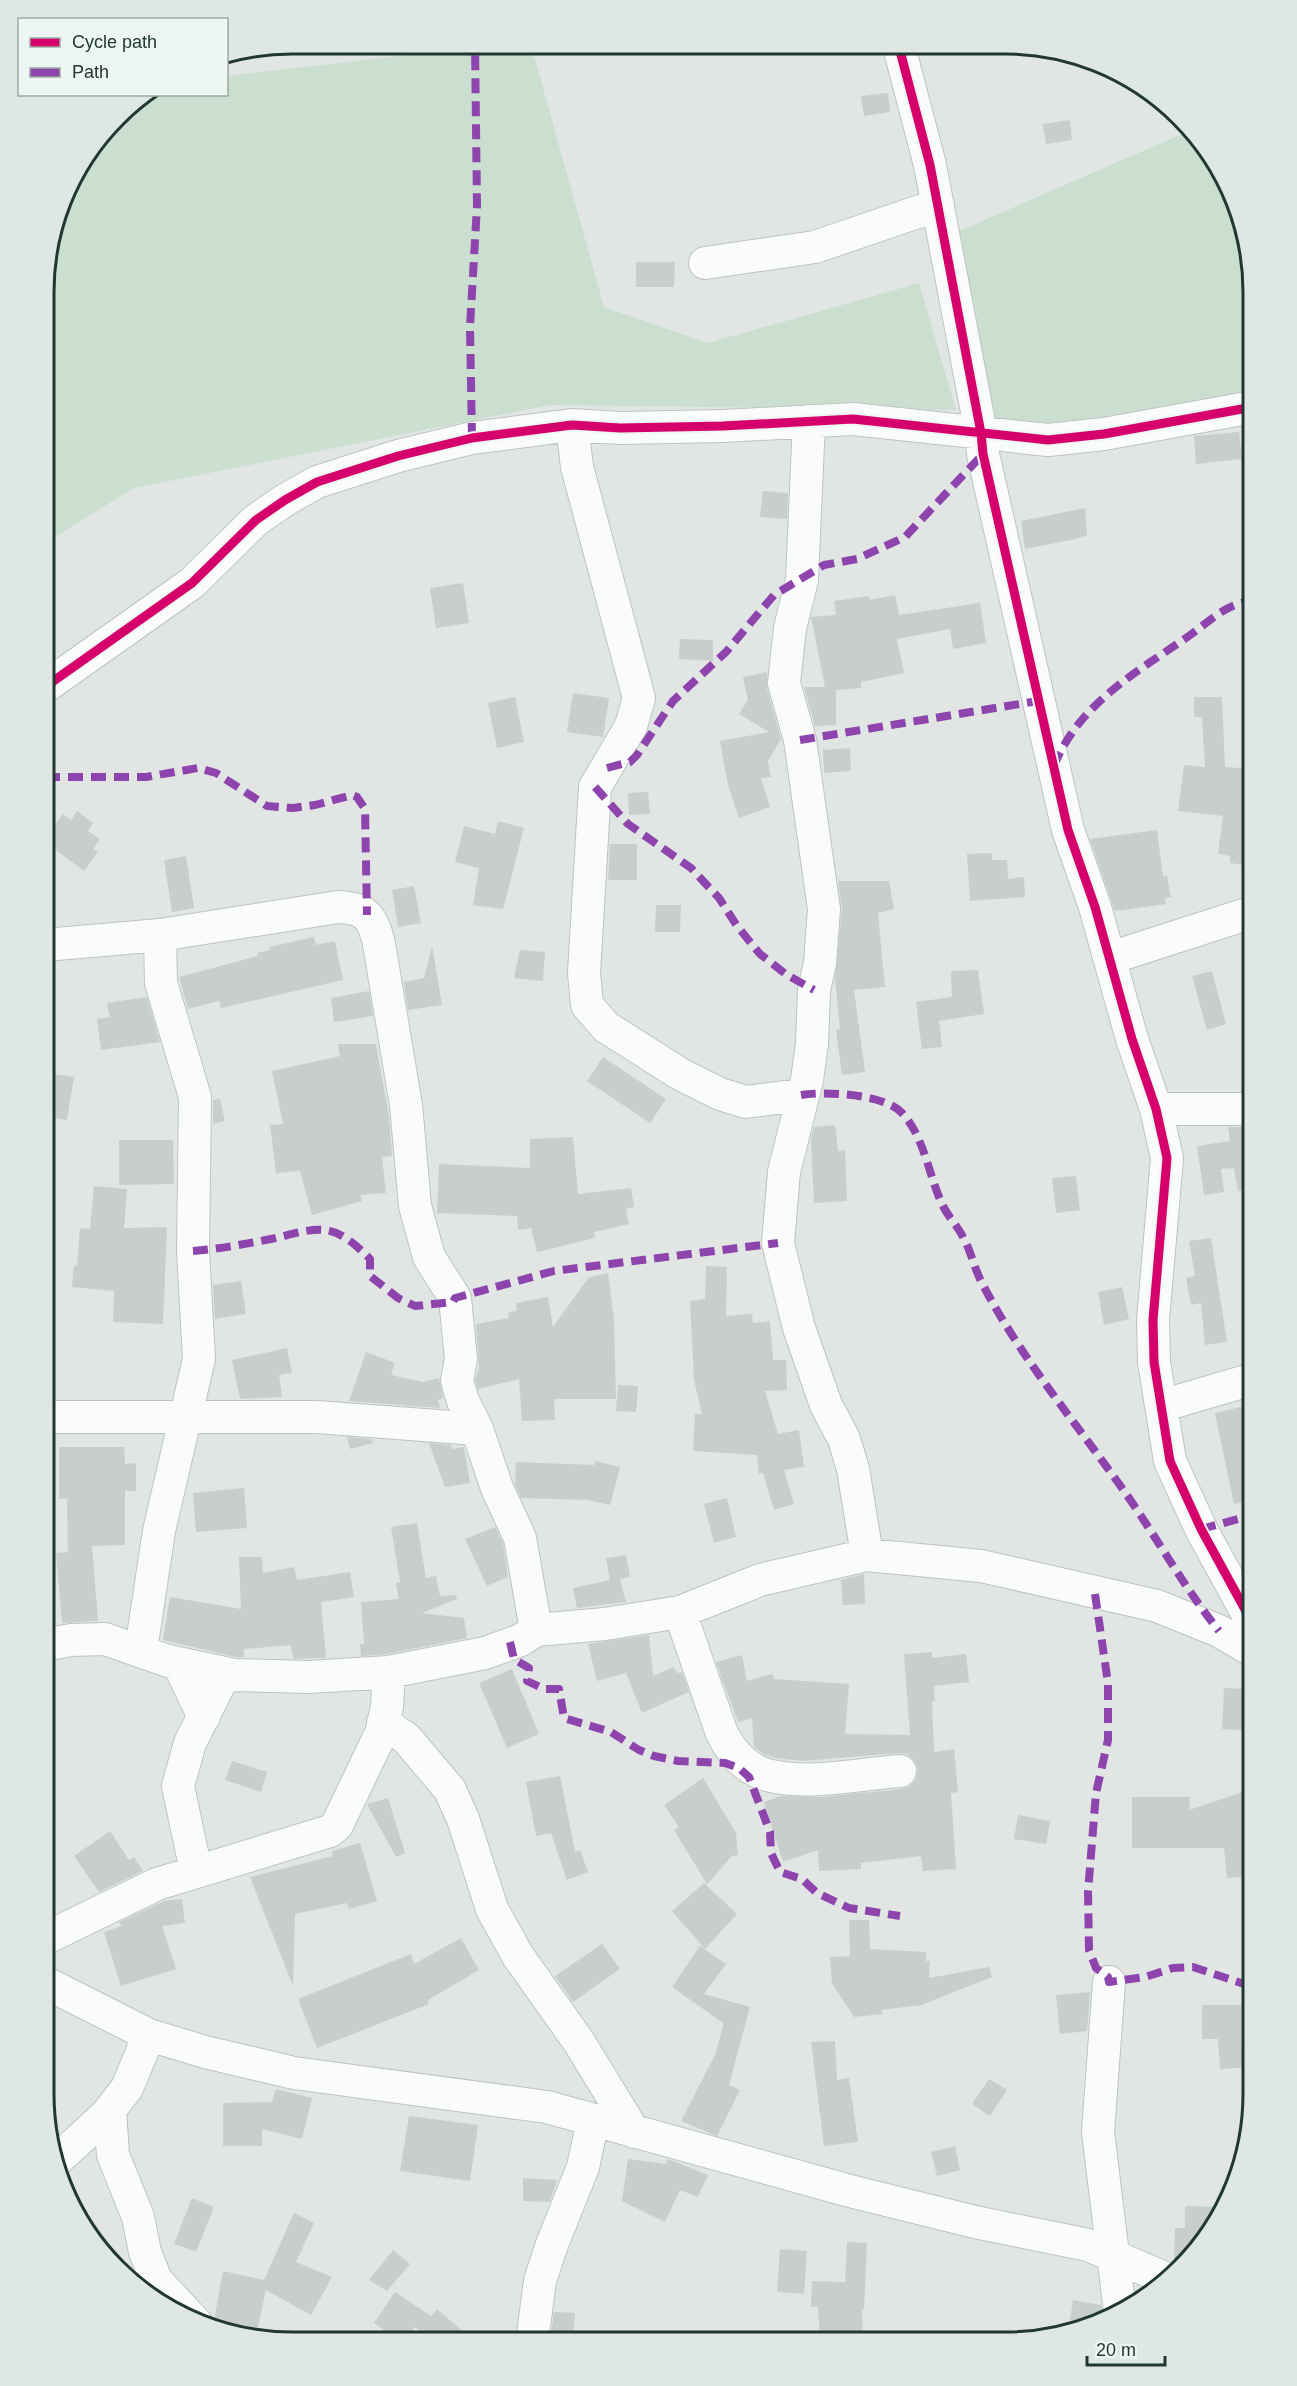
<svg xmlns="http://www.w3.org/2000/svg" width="1297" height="2386" font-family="Helvetica,sans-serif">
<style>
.green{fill:#cadfd0}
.building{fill:#c8cecb}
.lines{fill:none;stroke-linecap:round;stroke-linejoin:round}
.street-casing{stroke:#bec3c1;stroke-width:34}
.street{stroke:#fafbfb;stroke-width:32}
.quiet{stroke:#8e44ad;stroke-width:8;stroke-dasharray:15 8;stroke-linecap:butt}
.cycleway-casing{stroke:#eef6f2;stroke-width:13}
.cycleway{stroke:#d6006c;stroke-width:9}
.rim{fill:none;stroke:#203831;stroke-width:3}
</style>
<rect width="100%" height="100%" fill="#e1e6e4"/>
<path class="green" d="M 494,45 L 531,45 L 604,307 L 708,343 L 919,283 L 956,410 L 550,405 L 134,488 L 45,543 L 46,260 L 69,182 L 128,105 L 145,95 L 226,94 L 227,76 Z
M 1191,130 C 1211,153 1231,182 1240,212 C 1257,270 1253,332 1253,391 L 1102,419 L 1048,424 L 995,419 L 957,232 Z"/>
<path class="building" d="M 888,93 L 890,112 L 864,116 L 861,96 Z
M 1070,120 L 1072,140 L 1046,144 L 1043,124 Z
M 636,262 L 675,262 L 674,287 L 636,287 Z
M 1239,432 L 1242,459 L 1196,464 L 1194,436 Z
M 763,491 L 788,493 L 787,519 L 760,517 Z
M 1085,508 L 1087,535 L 1076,539 L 1025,549 L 1021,521 Z
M 463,583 L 469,623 L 436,628 L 430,588 Z
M 895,595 L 899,615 L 980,603 L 986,643 L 953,649 L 950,629 L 897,639 L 904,673 L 861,682 L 861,688 L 836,690 L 836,725 L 815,726 L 804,687 L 825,687 L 811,617 L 836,615 L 834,601 L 869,596 L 869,600 Z
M 680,639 L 713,640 L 713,661 L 679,659 Z
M 767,672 L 767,688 L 781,739 L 768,761 L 771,777 L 761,778 L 770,807 L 739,818 L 728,785 L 720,741 L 769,732 L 739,714 L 748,700 L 743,677 Z
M 573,693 L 609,698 L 603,737 L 567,732 Z
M 515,697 L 524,742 L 497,748 L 488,703 Z
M 1194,697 L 1222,697 L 1225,767 L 1253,769 L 1250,839 L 1253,840 L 1253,866 L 1230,863 L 1230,856 L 1218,854 L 1223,816 L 1178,811 L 1184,765 L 1205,767 L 1202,717 L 1194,717 Z
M 850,748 L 851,771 L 824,773 L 823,750 Z
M 648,792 L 650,814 L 629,815 L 628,793 Z
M 77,811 L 93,823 L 88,831 L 100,839 L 93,849 L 98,852 L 84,871 L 45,842 L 45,838 L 63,814 L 71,820 Z
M 498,821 L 524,828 L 503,909 L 473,905 L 479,868 L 455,862 L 464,826 L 495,834 Z
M 1157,830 L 1163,877 L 1167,876 L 1171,897 L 1165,898 L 1166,904 L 1115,911 L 1090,839 Z
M 610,844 L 637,844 L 637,880 L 608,880 Z
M 992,853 L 992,860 L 1007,860 L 1008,879 L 1024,877 L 1025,897 L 970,901 L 967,854 Z
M 186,856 L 194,908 L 172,912 L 164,860 Z
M 838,881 L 889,881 L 894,909 L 878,913 L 885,987 L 854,990 L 865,1072 L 842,1075 L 836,1030 L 840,1029 L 835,979 L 842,910 Z
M 414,886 L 421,923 L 398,927 L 392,890 Z
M 656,905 L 681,905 L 680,932 L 655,932 Z
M 314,937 L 316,945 L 335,941 L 343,980 L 221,1008 L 219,1001 L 188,1009 L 179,977 L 258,956 L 257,953 L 270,950 L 270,947 Z
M 432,946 L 442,1005 L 408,1010 L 404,982 L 424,978 Z
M 520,950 L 545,952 L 543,981 L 514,978 Z
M 978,970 L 984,1014 L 939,1021 L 942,1047 L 922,1049 L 916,1002 L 952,997 L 951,971 Z
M 1212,971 L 1226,1024 L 1207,1030 L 1192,976 Z
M 369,991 L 373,1016 L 334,1022 L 331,998 Z
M 147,997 L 160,1042 L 101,1050 L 97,1019 L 110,1017 L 107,1003 Z
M 338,1044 L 376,1044 L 389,1117 L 392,1156 L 382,1157 L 386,1193 L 360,1195 L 362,1201 L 312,1215 L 300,1171 L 276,1173 L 270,1125 L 283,1124 L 272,1071 L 340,1056 Z
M 603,1057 L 666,1099 L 650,1123 L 587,1081 Z
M 45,1073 L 74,1077 L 67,1120 L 45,1117 Z
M 220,1099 L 225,1121 L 213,1124 L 213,1100 Z
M 835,1125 L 838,1151 L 845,1150 L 847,1201 L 814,1203 L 811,1138 L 814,1127 Z
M 1228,1127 L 1253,1127 L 1253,1145 L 1250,1145 L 1253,1189 L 1238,1191 L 1234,1168 L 1221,1169 L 1224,1192 L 1204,1195 L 1197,1146 L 1230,1141 Z
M 573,1137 L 578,1194 L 631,1188 L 634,1207 L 626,1209 L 629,1224 L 594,1232 L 595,1238 L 537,1252 L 531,1228 L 518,1230 L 517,1216 L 437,1213 L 439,1164 L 530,1168 L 530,1139 Z
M 119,1140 L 173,1140 L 174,1184 L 119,1185 Z
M 1076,1176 L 1080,1210 L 1056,1213 L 1052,1178 Z
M 94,1186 L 127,1189 L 124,1228 L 167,1227 L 163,1324 L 113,1322 L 114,1291 L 72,1287 L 74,1266 L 77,1266 L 80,1228 L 90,1229 Z
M 1211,1238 L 1227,1342 L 1205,1345 L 1201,1303 L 1191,1305 L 1186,1278 L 1195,1276 L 1189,1241 Z
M 706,1266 L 727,1267 L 726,1316 L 752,1314 L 753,1323 L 770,1321 L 773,1360 L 786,1360 L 787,1390 L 765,1391 L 778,1434 L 799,1430 L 804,1467 L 784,1470 L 794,1504 L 774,1510 L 763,1473 L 759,1474 L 757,1455 L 693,1451 L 695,1414 L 702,1414 L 694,1380 L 690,1301 L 705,1299 Z
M 608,1273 L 614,1320 L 616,1399 L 554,1399 L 555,1420 L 522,1421 L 519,1379 L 478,1389 L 475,1380 L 479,1368 L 476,1324 L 509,1318 L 508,1312 L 517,1311 L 516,1303 L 548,1297 L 553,1327 L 589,1277 Z
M 241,1281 L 246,1314 L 215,1319 L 213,1285 Z
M 1122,1287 L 1129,1319 L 1104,1325 L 1098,1292 Z
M 287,1348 L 292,1373 L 279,1375 L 282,1397 L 240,1399 L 232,1360 Z
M 366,1352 L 395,1363 L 391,1375 L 423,1382 L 439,1378 L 443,1398 L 438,1400 L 440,1408 L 349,1401 Z
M 618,1385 L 638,1386 L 636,1412 L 616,1411 Z
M 1245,1406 L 1253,1449 L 1253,1500 L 1234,1504 L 1215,1413 Z
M 347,1437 L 372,1439 L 373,1443 L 350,1449 Z
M 429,1443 L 451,1445 L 452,1449 L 464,1447 L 470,1483 L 445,1487 Z
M 59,1447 L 124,1447 L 125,1464 L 136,1463 L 136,1491 L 125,1491 L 125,1545 L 92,1546 L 98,1621 L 62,1623 L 56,1553 L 68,1552 L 67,1499 L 59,1499 Z
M 595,1461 L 620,1467 L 610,1505 L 588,1500 L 521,1498 L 515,1485 L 516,1462 L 594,1465 Z
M 244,1488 L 247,1528 L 196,1532 L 193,1493 Z
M 727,1498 L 736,1537 L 714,1543 L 704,1504 Z
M 417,1523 L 426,1578 L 436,1576 L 440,1596 L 456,1595 L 457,1599 L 422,1613 L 464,1618 L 467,1638 L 387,1654 L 361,1656 L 360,1644 L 364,1644 L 361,1602 L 399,1599 L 396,1583 L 400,1582 L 391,1527 Z
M 495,1527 L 503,1543 L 508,1577 L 487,1586 L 465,1539 Z
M 626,1555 L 630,1577 L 620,1579 L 626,1602 L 577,1608 L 573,1588 L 610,1580 L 606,1558 Z
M 239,1557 L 262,1557 L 263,1573 L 294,1567 L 297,1580 L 350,1572 L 354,1597 L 321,1602 L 326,1658 L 293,1659 L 291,1645 L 244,1649 L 244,1657 L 236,1657 L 163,1640 L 170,1597 L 241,1609 Z
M 864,1574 L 865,1604 L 843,1605 L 841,1580 Z
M 649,1635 L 653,1676 L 674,1667 L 677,1673 L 682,1672 L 689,1692 L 642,1713 L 626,1673 L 597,1681 L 588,1644 Z
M 932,1652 L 932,1658 L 966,1654 L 969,1682 L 934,1686 L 935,1701 L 932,1701 L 934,1752 L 954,1749 L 958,1792 L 951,1793 L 956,1869 L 923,1871 L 921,1856 L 861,1863 L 861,1869 L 819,1871 L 818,1850 L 783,1862 L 764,1802 L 781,1796 L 820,1797 L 902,1789 L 910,1786 L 916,1779 L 918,1769 L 914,1760 L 907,1754 L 899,1753 L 803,1761 L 775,1758 L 763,1754 L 754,1747 L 752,1718 L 738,1722 L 716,1662 L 742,1655 L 747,1681 L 772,1674 L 774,1679 L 849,1684 L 845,1734 L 910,1735 L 904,1654 Z
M 512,1669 L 539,1734 L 507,1748 L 479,1683 Z
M 1224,1688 L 1243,1689 L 1242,1730 L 1222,1729 Z
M 232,1761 L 267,1772 L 261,1792 L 225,1780 Z
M 560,1776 L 575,1852 L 580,1850 L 588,1872 L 567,1880 L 551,1833 L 536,1836 L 526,1782 Z
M 703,1778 L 736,1833 L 738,1855 L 732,1856 L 707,1884 L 674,1830 L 679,1827 L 664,1805 Z
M 1246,1791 L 1253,1812 L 1253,1876 L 1227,1878 L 1224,1848 L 1132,1848 L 1132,1797 L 1190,1797 L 1189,1810 Z
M 388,1798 L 405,1853 L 396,1857 L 367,1804 Z
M 1018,1815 L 1050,1821 L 1046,1844 L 1014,1839 Z
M 110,1831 L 129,1860 L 134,1857 L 143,1871 L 99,1892 L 74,1856 Z
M 360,1843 L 377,1901 L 349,1909 L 347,1903 L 295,1914 L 293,1986 L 250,1877 L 333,1856 L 332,1851 Z
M 704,1883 L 737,1914 L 705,1949 L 672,1911 Z
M 182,1899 L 185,1923 L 162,1926 L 176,1969 L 121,1986 L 104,1932 L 122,1926 L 119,1922 L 164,1901 Z
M 849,1920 L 869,1920 L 870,1949 L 926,1952 L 926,1961 L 930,1961 L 929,1978 L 989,1967 L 992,1977 L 921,2005 L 881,2010 L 883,2014 L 854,2017 L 832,1983 L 830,1957 L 850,1956 Z
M 461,1938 L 479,1970 L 428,2000 L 429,2004 L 317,2048 L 298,1999 L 411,1954 L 414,1964 Z
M 602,1944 L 620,1969 L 573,2002 L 555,1976 Z
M 700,1946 L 726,1964 L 704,1994 L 750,2007 L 729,2085 L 740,2090 L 717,2136 L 681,2121 L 715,2055 L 723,2026 L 723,2023 L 672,1987 Z
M 1090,1992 L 1087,2031 L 1060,2034 L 1056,1995 Z
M 1202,2005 L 1241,2005 L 1241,2043 L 1253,2043 L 1253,2067 L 1220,2069 L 1218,2039 L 1202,2039 Z
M 835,2041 L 837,2080 L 849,2078 L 858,2142 L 824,2146 L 811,2042 Z
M 989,2079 L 1007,2090 L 990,2116 L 972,2104 Z
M 276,2089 L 312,2098 L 302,2139 L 262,2129 L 262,2146 L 223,2146 L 223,2103 L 272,2102 Z
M 409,2116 L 478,2125 L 470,2181 L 400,2171 Z
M 955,2146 L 960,2170 L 937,2176 L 931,2152 Z
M 628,2159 L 666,2164 L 668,2159 L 708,2175 L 698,2197 L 680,2190 L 665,2222 L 622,2201 Z
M 523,2178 L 557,2180 L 550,2202 L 523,2201 Z
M 192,2198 L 214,2207 L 196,2252 L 174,2244 Z
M 1185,2206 L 1224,2207 L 1202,2246 L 1180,2267 L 1174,2263 L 1175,2228 L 1185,2228 Z
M 294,2213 L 314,2223 L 296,2262 L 332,2277 L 311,2315 L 266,2290 L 256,2335 L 213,2326 L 223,2271 L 264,2280 Z
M 847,2242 L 867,2243 L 864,2309 L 862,2309 L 863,2342 L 820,2342 L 818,2307 L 811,2307 L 812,2281 L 845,2282 Z
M 780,2249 L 807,2251 L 804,2294 L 777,2292 Z
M 393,2250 L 410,2264 L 387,2291 L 369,2280 Z
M 395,2292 L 431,2316 L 437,2309 L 474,2341 L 432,2341 L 415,2327 L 406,2341 L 400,2341 L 374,2323 Z
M 1073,2300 L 1101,2305 L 1104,2320 L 1083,2330 L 1084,2323 L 1070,2320 Z
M 554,2312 L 575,2313 L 573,2341 L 550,2341 Z"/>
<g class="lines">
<g class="street-casing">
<path id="street" d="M 899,47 L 930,165 L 981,433 L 983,454 L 1068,830 L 1095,907 L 1132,1039 L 1156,1109 L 1167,1158 L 1153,1320 L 1154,1362 L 1170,1461 L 1201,1529 L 1253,1624
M 705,263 L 815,247 L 938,205
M 809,421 L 802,580 L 790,628 L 784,683 L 800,740 L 824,909 L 820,963 L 814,990 L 812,1044 L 807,1080 L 784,1172 L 778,1243 L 799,1328 L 826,1405 L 844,1439 L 853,1469 L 867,1555
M 572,425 L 577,467 L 639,698 L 631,726 L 595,787 L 584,973 L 587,1005 L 606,1027 L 680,1074 L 720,1094 L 746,1102 L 801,1095
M 45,687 L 192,583 L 256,520 L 285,500 L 317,482 L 398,456 L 472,438 L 572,425 L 620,428 L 723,426 L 853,419 L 1048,440 L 1104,434 L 1253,407
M 45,945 L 160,935 L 338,907 C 366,908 373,917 379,944 L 406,1105 L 415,1206 L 429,1257 L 455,1298 L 461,1359 L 457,1381 L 463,1401 L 477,1429 L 497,1488 L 520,1538 L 536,1630
M 1110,958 L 1253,912
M 1156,1109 L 1253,1109
M 1161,1406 L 1253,1379
M 44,1417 L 317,1417 L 477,1429
M 680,1612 L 721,1731 C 731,1752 747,1771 771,1776 C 811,1785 859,1774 900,1771
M 44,1645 L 71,1640 L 105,1639 L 168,1661 L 234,1675 L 309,1677 L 389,1672 L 485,1653 L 521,1640 L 536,1630 L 605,1624 L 680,1612 L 760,1580 L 867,1555 L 981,1566 L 1157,1606 L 1219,1631 L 1253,1651
M 141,1650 L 159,1531 L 199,1359 L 193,1251 L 195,1097 L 161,983 L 160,935
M 178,1663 L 204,1717
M 383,1722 L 407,1739 L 450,1790 L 463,1819 L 492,1909 L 518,1956 L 579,2042 L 634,2132
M 196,1871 L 178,1786 L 190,1743 L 225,1673
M 44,1939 L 157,1884 L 330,1831 L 337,1825 L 381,1733 L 387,1707 L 389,1672
M 44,1982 L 149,2035 L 205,2052 L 294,2073 L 547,2107 L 850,2191 L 975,2222 L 1088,2245 L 1167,2279
M 1109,1982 L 1098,2132 L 1120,2312
M 110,2110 L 113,2155 L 138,2217 L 145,2252 L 156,2280 L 196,2323
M 55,2162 L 106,2115 L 127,2088 L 149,2035
M 532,2341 L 540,2281 L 551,2247 L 583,2167 L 593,2120"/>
</g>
<use href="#street" class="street"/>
<path class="quiet" d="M 472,438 L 470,327 L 477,206 L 475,45
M 800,740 L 1038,701
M 1054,766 C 1078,705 1135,673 1186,638 C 1208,623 1225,603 1253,601
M 607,768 L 630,762 L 637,755 L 673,701 L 726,652 L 774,595 L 824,565 L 857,559 L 905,537 L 983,454
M 45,777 L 146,777 L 198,768 L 216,773 L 267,806 L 293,808 L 315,805 L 352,795 L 357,797 L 365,809 L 367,915
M 595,787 L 628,824 L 691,868 L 719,898 L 737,926 L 760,954 L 787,975 L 814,990
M 801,1095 C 825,1091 885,1094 902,1113 C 924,1136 929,1176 942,1204 C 948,1217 958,1226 964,1239 C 971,1252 974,1267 981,1281 C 1017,1352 1068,1413 1114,1477 C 1151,1527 1180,1582 1219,1631
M 193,1251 C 219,1249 245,1244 271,1239 C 319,1228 331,1219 370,1259 L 370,1276 L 398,1298 L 415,1306 L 453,1302 L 455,1298 L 554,1271 L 778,1243
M 1201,1529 L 1253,1515
M 1095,1594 L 1108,1683 L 1108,1740 L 1096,1793 L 1088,1892 L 1089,1950 L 1096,1968 L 1108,1977 L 1109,1982 L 1145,1977 L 1173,1968 L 1193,1967 L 1253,1987
M 510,1642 L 514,1659 L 529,1668 L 527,1681 L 544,1689 L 559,1689 L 564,1718 L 611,1732 L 639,1750 L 654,1756 L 678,1761 L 725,1763 L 739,1768 L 749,1777 L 770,1832 L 771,1853 L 780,1872 L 802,1879 L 817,1893 L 849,1908 L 900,1916"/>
<g class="cycleway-casing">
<path id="cycleway" d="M 899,47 L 930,165 L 981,433 L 983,454 L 1068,830 L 1095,907 L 1132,1039 L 1156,1109 L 1167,1158 L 1153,1320 L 1154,1362 L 1170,1461 L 1201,1529 L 1253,1624
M 45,687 L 192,583 L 256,520 L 285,500 L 317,482 L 398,456 L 472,438 L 572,425 L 620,428 L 723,426 L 853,419 L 1048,440 L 1104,434 L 1253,407"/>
</g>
<use href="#cycleway" class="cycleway"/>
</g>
<path d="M0 0H1297V2386H0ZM292 54H1005A238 238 0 0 1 1243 292V2094A238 238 0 0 1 1005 2332H292A238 238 0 0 1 54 2094V292A238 238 0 0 1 292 54Z" fill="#dee7e3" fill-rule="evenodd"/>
<path class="rim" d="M292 54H1005A238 238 0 0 1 1243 292V2094A238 238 0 0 1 1005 2332H292A238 238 0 0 1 54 2094V292A238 238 0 0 1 292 54Z"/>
<rect x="18" y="18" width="210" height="78" fill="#eef6f2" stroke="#9caaa5" stroke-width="1.5"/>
<rect x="30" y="38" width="30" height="9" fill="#d6006c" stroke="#9caaa5" stroke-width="1.5"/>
<text x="72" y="48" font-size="18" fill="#203831">Cycle path</text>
<rect x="30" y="68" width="30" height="9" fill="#8e44ad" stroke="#9caaa5" stroke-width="1.5"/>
<text x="72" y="78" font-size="18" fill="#203831">Path</text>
<path d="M1087 2356v9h78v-9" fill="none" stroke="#203831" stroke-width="3"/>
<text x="1096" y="2356" font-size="18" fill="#203831" stroke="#eef6f2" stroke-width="4.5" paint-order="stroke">20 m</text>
</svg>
